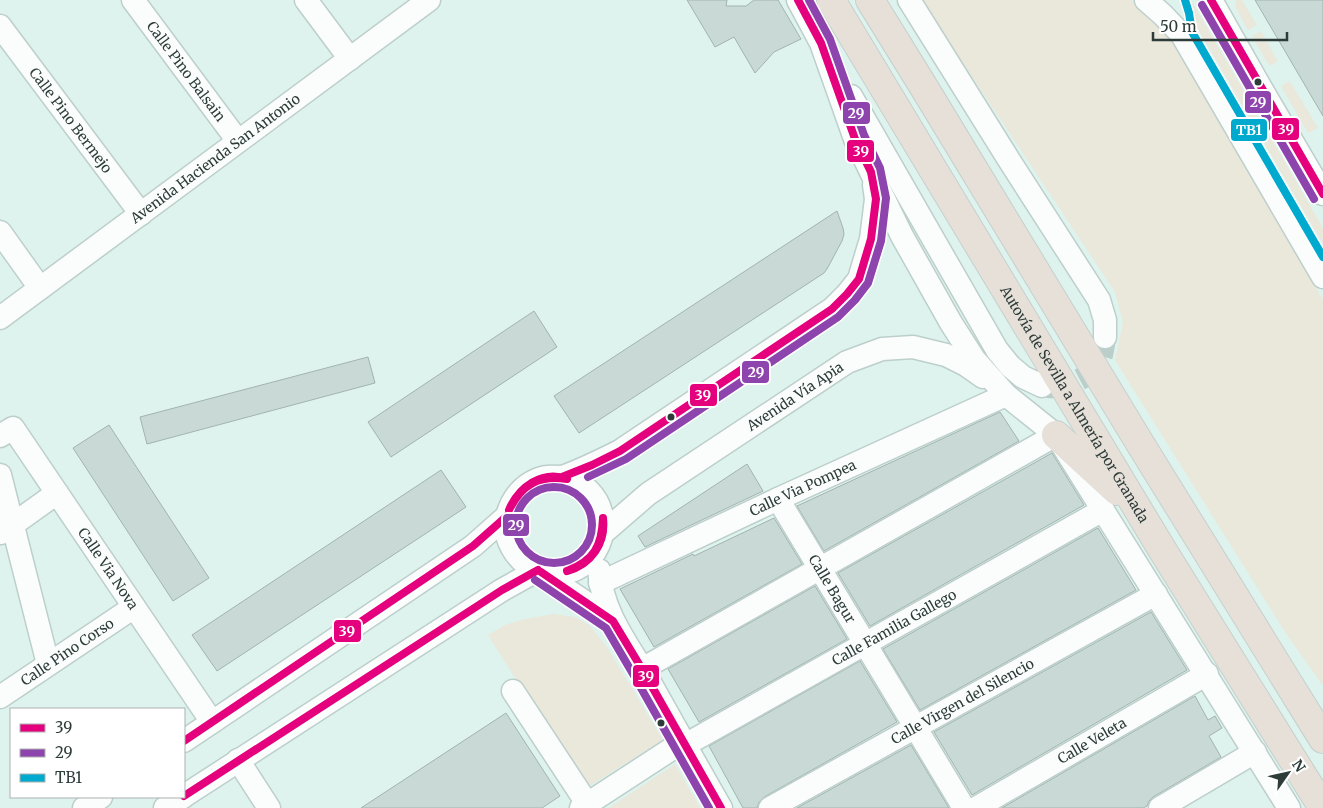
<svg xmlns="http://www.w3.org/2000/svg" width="1323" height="808" font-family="Merriweather,serif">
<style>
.green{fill:#eae7db}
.building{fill:#c9dad6;stroke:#a3b3af}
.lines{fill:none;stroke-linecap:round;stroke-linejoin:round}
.minor-tunnel{stroke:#bbceca;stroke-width:22;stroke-dasharray:22 11;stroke-linecap:butt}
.minor-casing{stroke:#bdcfcb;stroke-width:25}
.highway-casing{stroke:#c5d0cd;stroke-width:30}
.minor{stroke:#fafdfc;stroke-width:22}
.highway{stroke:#e6e0d9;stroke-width:28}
.bus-1-casing{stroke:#fff;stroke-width:11}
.bus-2-casing{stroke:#fff;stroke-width:11}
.bus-3-casing{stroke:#fff;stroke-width:11}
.bus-1{stroke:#e5007d;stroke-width:8}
.bus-2{stroke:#8e44ad;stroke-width:8}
.bus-3{stroke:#00a9ce;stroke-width:8}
.bus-dot{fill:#2d3c39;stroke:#fff;stroke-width:2}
.labels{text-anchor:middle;stroke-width:4;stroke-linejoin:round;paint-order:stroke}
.street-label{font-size:14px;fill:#2d3c39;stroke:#fff}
.line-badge{stroke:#fff;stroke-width:2}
.badge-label{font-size:14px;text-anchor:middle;font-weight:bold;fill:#fff}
</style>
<rect width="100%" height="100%" fill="#def3ee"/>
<path class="green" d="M 921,0 L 1131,0 L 1147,13 L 1170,37 L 1323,300 L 1323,686 L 1285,632 L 1115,360 L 1123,322 L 1115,292 Z
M 1181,0 L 1191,0 L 1323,228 L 1323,244 Z
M 1236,0 L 1242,0 L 1257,25 L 1248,30 L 1235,7 Z
M 1261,31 L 1278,61 L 1269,66 L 1252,36 Z
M 1290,81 L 1318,128 L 1308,133 L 1281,86 Z
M 553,614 L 575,617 L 589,625 L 607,647 L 663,740 L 591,785 L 583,786 L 488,635 L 505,625 L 525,619 Z
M 675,764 L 700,808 L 609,808 L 610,807 Z"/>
<path class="building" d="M 687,0 L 727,0 L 726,6 L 746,6 L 754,0 L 778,0 L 801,39 L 774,52 L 755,73 L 734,37 L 715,47 Z
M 1255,0 L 1323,0 L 1323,116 Z
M 837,211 L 843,228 L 844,234 L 842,241 L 827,269 L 824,273 L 579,433 L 554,396 Z
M 534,311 L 557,347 L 391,457 L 368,422 Z
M 368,357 L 375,383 L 147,444 L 140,417 Z
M 1000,412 L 1019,441 L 824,551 L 797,506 Z
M 109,425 L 209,578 L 173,601 L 73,448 Z
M 1052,453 L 1084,505 L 870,626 L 838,573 Z
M 747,464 L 763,491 L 645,547 L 638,536 Z
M 441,470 L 466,507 L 217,671 L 192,635 Z
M 774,518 L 802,564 L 654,647 L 620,589 L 693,554 L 694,556 Z
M 1098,528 L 1136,590 L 920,710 L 883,649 Z
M 815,586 L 847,639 L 699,722 L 668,669 Z
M 1151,612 L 1187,670 L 972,795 L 934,732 Z
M 860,661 L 897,722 L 764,797 L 759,802 L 757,808 L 743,808 L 709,746 Z
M 1195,696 L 1208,720 L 1215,716 L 1222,728 L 1209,736 L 1221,757 L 1153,797 L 1149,801 L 1147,806 L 1143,808 L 1002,808 Z
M 506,713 L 560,796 L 542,808 L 361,808 Z
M 911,745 L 949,808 L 797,808 Z"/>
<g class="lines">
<path class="minor-tunnel" d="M 1048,387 C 1065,389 1093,376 1100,361 C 1103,354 1104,344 1105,337"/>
<g class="minor-casing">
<g id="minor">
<path id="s1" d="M 133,0 L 238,141"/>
<path d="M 306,0 L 350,59"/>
<path d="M 798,0 L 821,43 L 855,139 L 902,236 L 951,323 L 974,359 L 1006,395 L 1056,435 L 1289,808"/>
<path d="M 909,0 L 1009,160 L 1099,300 L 1105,320 L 1105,337"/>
<path d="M 1146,0 L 1163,15 L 1182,35 L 1323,277"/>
<path d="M 1211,0 L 1258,83 L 1323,194"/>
<path id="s2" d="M 0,26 L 141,214"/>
<path d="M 851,96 L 997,350 L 1010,366 L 1023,377 L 1042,386"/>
<path d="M 0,232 L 40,288"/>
<path id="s3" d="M 0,318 L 429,0"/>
<path id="s4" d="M 0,436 L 13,428 L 212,722"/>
<path d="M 0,475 L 48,664"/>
<path d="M 562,477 C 571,480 581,483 588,490 C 620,521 596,578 552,573 C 543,572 534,570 527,565 C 515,556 506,541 506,526 C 507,503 522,482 546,477 C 552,476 558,478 565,476 C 584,469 602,460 620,451 L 832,309 L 847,294 L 859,279 L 871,239 L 876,199 L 874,185"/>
<path id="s5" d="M 778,499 L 964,808"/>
<path d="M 1,533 L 57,493"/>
<path id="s6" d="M 603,533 L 648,494 L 847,362 L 882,349 L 913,347 L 946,355 L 966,365 L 983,377"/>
<path d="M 599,570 C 602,612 627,643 647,677 C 672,721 696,765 721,808"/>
<path d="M 541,572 L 613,621"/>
<path id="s7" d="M 600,583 L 778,499 L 1006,395"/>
<path d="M 642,669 L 1056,435"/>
<path d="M 513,691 L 590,808"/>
<path id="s8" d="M 0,697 L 134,607"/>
<path d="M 184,741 L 473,546 L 507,516"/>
<path d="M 238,760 L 269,808"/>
<path d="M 184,796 L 502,590 L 538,570"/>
<path d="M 84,808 L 101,797"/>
<path d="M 165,808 L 183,797"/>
<path id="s9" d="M 581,808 L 670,750 L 685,745 L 1103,510"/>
<path id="s10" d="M 770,808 L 1156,594"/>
<path id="s11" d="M 976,808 L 1207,674"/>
<path d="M 1160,808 L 1255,752"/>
</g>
</g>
<g class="highway-casing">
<g id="highway">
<path id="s12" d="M 831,0 L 1163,551 L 1323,808"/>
<path d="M 870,0 L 925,89 L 1141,445 L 1323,739"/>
<path d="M 1056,435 L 1117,491"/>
</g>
</g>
<use href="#minor" class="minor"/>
<use href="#highway" class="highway"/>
<g class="bus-1-casing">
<path id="bus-1" d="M 1211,0 L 1323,194
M 562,477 L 592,465 L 620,451 L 832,309 L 847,294 L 859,279 L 871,239 L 876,199 L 871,172 L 855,139 L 821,43 L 798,0
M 509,510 C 519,487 542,470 567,479
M 509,510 C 522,484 539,475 567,479
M 567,571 C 594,561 602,546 603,518
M 567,571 C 591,565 606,543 603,518
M 541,572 L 613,621 L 642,669 L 721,808
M 184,741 L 473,546 L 507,516
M 184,796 L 502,590 L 538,570"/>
</g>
<g class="bus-2-casing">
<path id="bus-2" d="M 1202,5 L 1314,199
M 588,477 L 626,459 L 838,317 L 855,300 L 868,283 L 881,241 L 886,198 L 880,168 L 864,135 L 830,39 L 809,0
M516 525a38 38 0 1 1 76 0a38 38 0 1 1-76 0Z
M 535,580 L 606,628 L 633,674 L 709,808"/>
</g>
<g class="bus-3-casing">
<path id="bus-3" d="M 1185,0 L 1189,13 L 1192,32 L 1323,257"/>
</g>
<use href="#bus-1" class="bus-1"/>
<use href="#bus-2" class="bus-2"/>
<use href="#bus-3" class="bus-3"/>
</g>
<g class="bus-dot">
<circle cx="1258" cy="82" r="4.5"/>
<circle cx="671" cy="417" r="4.5"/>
<circle cx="661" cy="723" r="4.5"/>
</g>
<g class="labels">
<g class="street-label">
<text dy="5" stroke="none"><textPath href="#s1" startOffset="89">Calle Pino Balsain</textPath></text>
<text dy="5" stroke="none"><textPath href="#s2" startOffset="118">Calle Pino Bermejo</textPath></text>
<text dy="5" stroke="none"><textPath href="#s3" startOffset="268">Avenida Hacienda San Antonio</textPath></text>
<text dy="5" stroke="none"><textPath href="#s6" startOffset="236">Avenida Vía Apia</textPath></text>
<text dy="5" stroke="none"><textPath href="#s12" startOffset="472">Autovía de Sevilla a Almería por Granada</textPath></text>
<text dy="5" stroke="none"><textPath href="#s7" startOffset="224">Calle Via Pompea</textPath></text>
<text dy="5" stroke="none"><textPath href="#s4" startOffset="185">Calle Via Nova</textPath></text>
<text dy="5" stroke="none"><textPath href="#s5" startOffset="105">Calle Bagur</textPath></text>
<text dy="5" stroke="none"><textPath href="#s9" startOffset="362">Calle Familia Gallego</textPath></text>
<text dy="5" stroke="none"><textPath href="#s8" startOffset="81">Calle Pino Corso</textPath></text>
<text dy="5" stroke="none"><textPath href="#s10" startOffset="220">Calle Virgen del Silencio</textPath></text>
<text dy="5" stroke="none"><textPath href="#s11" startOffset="134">Calle Veleta</textPath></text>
</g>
</g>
<g class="line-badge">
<rect x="1244" y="90" width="28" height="24" rx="5" fill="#8e44ad"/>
<rect x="842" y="101" width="29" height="24" rx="5" fill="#8e44ad"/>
<rect x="1271" y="117" width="29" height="24" rx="5" fill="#e5007d"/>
<rect x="1230" y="118" width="38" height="24" rx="5" fill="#00a9ce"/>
<rect x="846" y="139" width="29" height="24" rx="5" fill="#e5007d"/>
<rect x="741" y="360" width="29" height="24" rx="5" fill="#8e44ad"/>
<rect x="689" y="383" width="29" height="24" rx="5" fill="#e5007d"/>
<rect x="502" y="513" width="28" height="24" rx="5" fill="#8e44ad"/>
<rect x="333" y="619" width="29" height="24" rx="5" fill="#e5007d"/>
<rect x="632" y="664" width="28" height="24" rx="5" fill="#e5007d"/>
</g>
<g class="badge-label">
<text x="1258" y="107">29</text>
<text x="856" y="118">29</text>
<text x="1286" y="134">39</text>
<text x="1249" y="135">TB1</text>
<text x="861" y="156">39</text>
<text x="756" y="377">29</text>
<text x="703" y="400">39</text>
<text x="516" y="530">29</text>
<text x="347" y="636">39</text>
<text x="646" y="681">39</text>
</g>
<rect x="10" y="708" width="175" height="90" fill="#ffffff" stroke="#abb1b0"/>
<rect x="20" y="724" width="25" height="8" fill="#e5007d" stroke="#abb1b0"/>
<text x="55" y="733" font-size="15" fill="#2d3c39">39</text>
<rect x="20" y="749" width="25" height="8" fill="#8e44ad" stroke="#abb1b0"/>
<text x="55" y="758" font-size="15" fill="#2d3c39">29</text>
<rect x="20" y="774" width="25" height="8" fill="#00a9ce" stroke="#abb1b0"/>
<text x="55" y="783" font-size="15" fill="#2d3c39">TB1</text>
<g transform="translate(1288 773) rotate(56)" stroke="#ffffff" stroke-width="4" paint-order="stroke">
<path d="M0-4L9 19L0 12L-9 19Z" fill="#2d3c39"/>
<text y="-8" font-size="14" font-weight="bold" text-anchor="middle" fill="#2d3c39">N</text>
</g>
<path d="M1153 32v8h134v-8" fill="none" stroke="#2d3c39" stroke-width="2.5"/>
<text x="1160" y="32" font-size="15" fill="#2d3c39" stroke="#ffffff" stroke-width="4" paint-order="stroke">50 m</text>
</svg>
